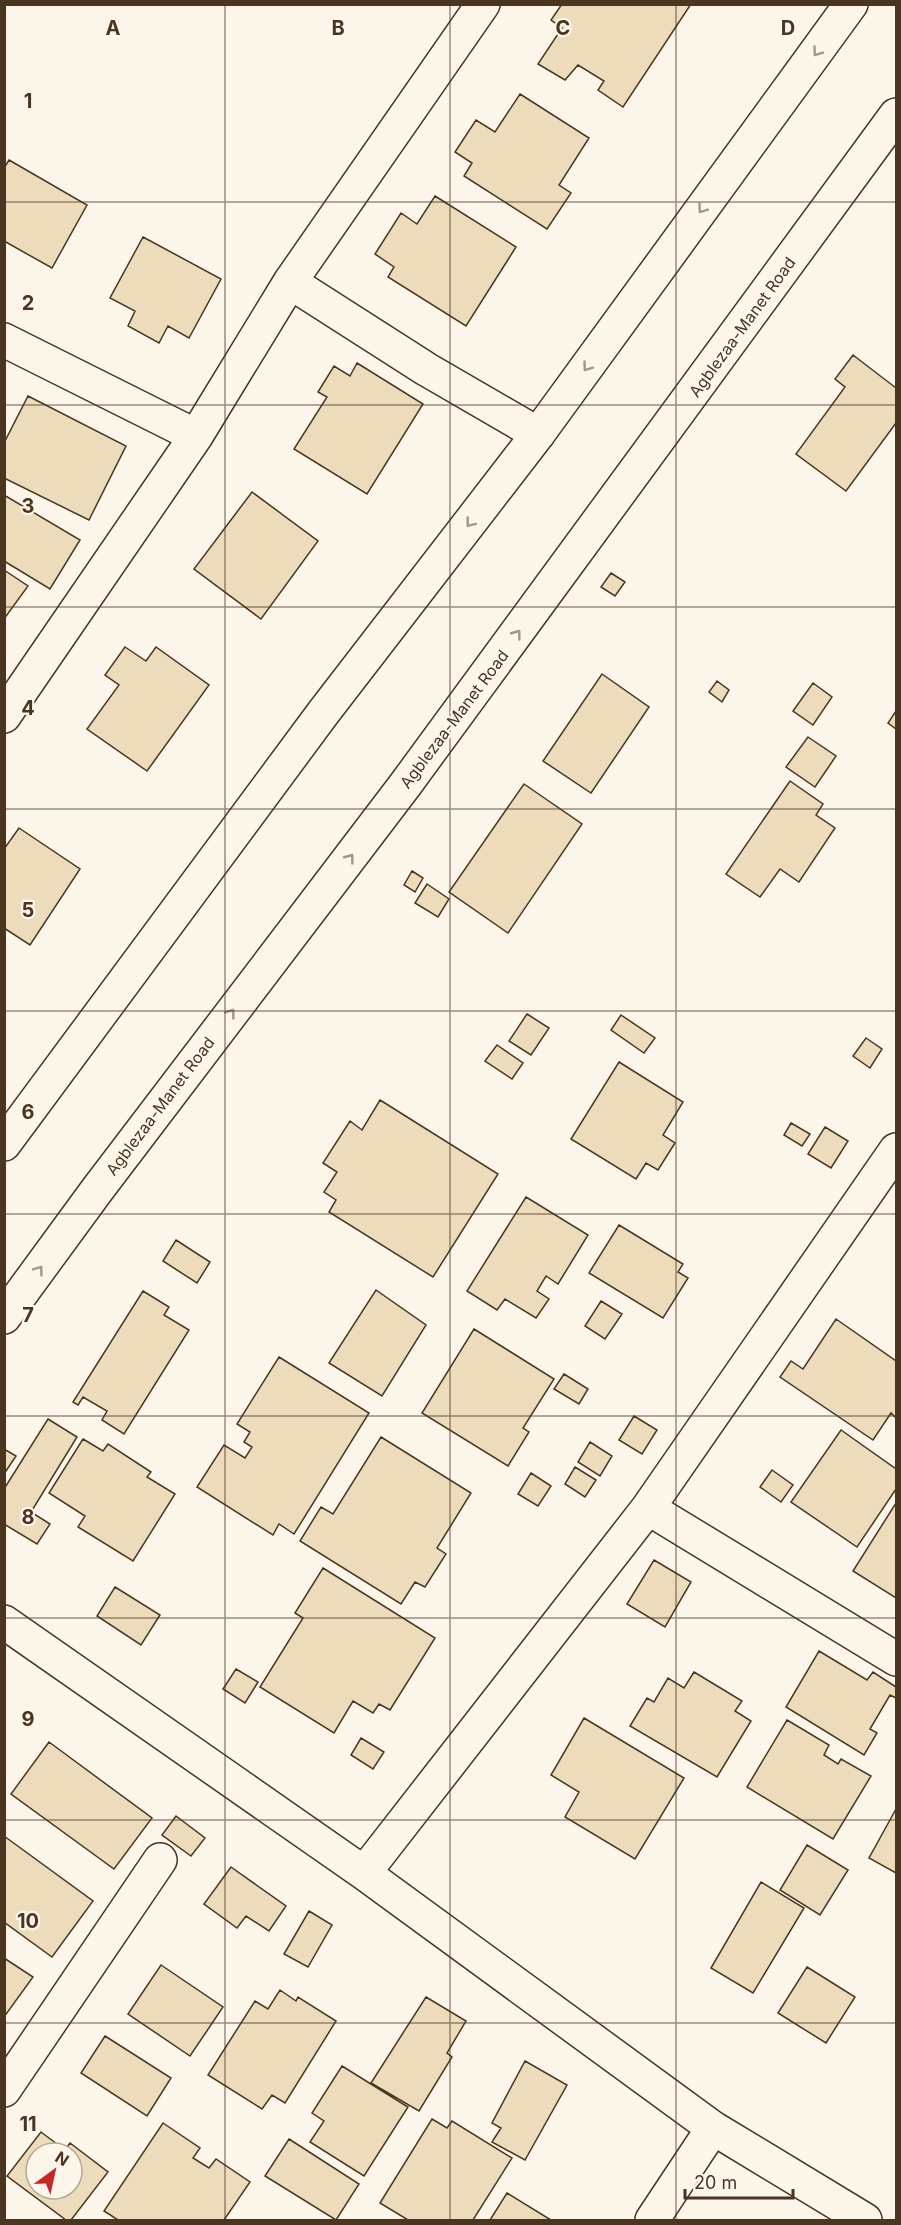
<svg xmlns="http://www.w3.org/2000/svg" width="901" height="2225" font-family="Inter,sans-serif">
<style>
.building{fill:#ecdcbc;stroke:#4a3520;stroke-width:1.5;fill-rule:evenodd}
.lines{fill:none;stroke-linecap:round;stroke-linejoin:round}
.minor-casing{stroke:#4a3520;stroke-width:36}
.major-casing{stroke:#4a3520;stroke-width:36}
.minor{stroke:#fbf6e9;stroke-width:33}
.major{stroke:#fbf6e9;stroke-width:33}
.oneway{stroke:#a29684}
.grid{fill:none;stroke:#4a3520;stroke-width:1.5;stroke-opacity:0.55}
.labels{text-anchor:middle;stroke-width:4.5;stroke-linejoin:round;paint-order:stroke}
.street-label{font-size:16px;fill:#4a3520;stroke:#fbf6e9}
.grid-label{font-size:20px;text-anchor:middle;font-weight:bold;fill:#4a3520;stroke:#fbf6e9;stroke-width:4.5;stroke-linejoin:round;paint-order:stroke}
</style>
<rect width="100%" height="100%" fill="#fbf6e9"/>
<path class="building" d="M 562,4 L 691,4 L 623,107 L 598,90 L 604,81 L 578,65 L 565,80 L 538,64 L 562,28 L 551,20 Z
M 520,94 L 589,138 L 559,185 L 571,193 L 547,229 L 464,176 L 472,163 L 455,152 L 476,120 L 495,132 Z
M 9,160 L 87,205 L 52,268 L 4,241 L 4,168 Z
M 435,196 L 516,247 L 466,326 L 388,277 L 394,267 L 375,254 L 401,213 L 417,224 Z
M 143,237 L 221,279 L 189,338 L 168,326 L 159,343 L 128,326 L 135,311 L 110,298 Z
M 853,355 L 896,388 L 896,423 L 846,491 L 796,454 L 845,387 L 835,379 Z
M 357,363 L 423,404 L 367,494 L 294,449 L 327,397 L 318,392 L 334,366 L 350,376 Z
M 28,396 L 126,446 L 89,520 L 4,478 L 4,443 Z
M 252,492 L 318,541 L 261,619 L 194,569 Z
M 4,495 L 80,540 L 50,589 L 4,561 Z
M 4,570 L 28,586 L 4,619 Z
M 611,573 L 625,582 L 615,596 L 601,587 Z
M 125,647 L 146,661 L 156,647 L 209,685 L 147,771 L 87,729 L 119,685 L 105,675 Z
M 602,674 L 649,707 L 591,793 L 543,761 Z
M 717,681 L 729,690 L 722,702 L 709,692 Z
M 813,683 L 832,697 L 813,725 L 793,711 Z
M 896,711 L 896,729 L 888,723 Z
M 808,737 L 836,756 L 815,787 L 786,767 Z
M 790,781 L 823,804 L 816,815 L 835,828 L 799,882 L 780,869 L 760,897 L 726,874 Z
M 524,784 L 582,824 L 508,933 L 449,892 Z
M 19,828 L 80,869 L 30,945 L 4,928 L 4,849 Z
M 412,871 L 423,878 L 415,892 L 404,885 Z
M 427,884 L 449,899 L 438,917 L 415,903 Z
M 527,1014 L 549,1028 L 531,1055 L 509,1041 Z
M 621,1015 L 655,1038 L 644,1053 L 611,1030 Z
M 866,1038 L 882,1049 L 870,1068 L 853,1056 Z
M 497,1045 L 523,1063 L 512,1079 L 485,1061 Z
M 619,1062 L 683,1102 L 663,1135 L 675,1143 L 658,1170 L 646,1163 L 636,1179 L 571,1139 Z
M 380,1100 L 498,1174 L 433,1277 L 329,1212 L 336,1200 L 324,1192 L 337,1172 L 323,1163 L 350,1121 L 362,1130 Z
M 791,1123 L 810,1134 L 802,1146 L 784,1135 Z
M 825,1127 L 848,1141 L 831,1168 L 808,1154 Z
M 526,1197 L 588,1235 L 558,1284 L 546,1276 L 537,1291 L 549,1299 L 536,1318 L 505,1299 L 497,1310 L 467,1291 Z
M 619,1225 L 683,1264 L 678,1272 L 688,1278 L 663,1318 L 589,1273 Z
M 176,1240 L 210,1262 L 197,1283 L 163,1261 Z
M 376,1290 L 426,1325 L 382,1396 L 329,1363 Z
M 143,1291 L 169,1307 L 164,1315 L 189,1330 L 124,1434 L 102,1420 L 107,1411 L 83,1397 L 78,1405 L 73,1402 Z
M 601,1301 L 622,1314 L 605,1339 L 585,1326 Z
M 836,1319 L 896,1361 L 896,1416 L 895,1417 L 891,1413 L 873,1440 L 780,1377 L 791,1361 L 803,1369 Z
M 474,1329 L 554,1379 L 523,1428 L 529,1432 L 508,1466 L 422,1413 Z
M 279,1357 L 369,1413 L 294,1534 L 279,1524 L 273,1535 L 197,1487 L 224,1445 L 245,1458 L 252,1447 L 244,1442 L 250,1432 L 237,1424 Z
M 564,1374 L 588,1389 L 579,1404 L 554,1389 Z
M 634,1416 L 657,1430 L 642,1454 L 619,1440 Z
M 48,1419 L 77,1437 L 31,1512 L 50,1524 L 37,1544 L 4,1524 L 4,1489 Z
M 841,1430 L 896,1469 L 896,1489 L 857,1547 L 791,1502 Z
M 381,1437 L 471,1493 L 437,1548 L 446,1554 L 425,1587 L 415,1582 L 401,1604 L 300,1541 L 321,1507 L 333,1514 Z
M 83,1439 L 103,1451 L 108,1444 L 151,1472 L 147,1477 L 175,1494 L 133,1561 L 78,1527 L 85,1516 L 49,1493 Z
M 590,1442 L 612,1456 L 600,1476 L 578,1462 Z
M 4,1449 L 16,1456 L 4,1474 Z
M 575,1467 L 596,1480 L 585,1497 L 565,1484 Z
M 772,1470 L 793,1485 L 781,1502 L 760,1487 Z
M 531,1473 L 551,1486 L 538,1506 L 518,1494 Z
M 896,1503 L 896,1598 L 853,1571 Z
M 654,1560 L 691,1582 L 665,1627 L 627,1604 Z
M 323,1568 L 435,1638 L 390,1710 L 379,1704 L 373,1713 L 353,1701 L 334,1733 L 260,1687 L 303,1618 L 295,1613 Z
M 115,1587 L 160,1615 L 141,1645 L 97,1616 Z
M 819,1651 L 867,1680 L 873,1672 L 896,1687 L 896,1698 L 890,1695 L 870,1729 L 877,1733 L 864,1755 L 786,1707 Z
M 236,1669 L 258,1682 L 245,1703 L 223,1689 Z
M 694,1672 L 742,1701 L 735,1711 L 751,1721 L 717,1777 L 630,1726 L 647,1698 L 654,1702 L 668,1678 L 684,1688 Z
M 584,1718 L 684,1778 L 635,1859 L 565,1817 L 579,1792 L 551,1775 Z
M 787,1720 L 829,1745 L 824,1755 L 838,1764 L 841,1759 L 871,1776 L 833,1839 L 747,1787 Z
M 361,1738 L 384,1752 L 373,1769 L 351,1755 Z
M 49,1742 L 152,1818 L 114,1869 L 11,1794 Z
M 896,1809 L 896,1873 L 869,1858 Z
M 176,1816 L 205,1838 L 191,1856 L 162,1835 Z
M 4,1836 L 93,1901 L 52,1957 L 4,1922 Z
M 807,1845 L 848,1870 L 820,1915 L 780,1890 Z
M 231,1867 L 286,1906 L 269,1931 L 246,1916 L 237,1928 L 204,1904 Z
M 761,1882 L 804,1908 L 753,1993 L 711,1968 Z
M 309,1911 L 332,1925 L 308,1967 L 284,1954 Z
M 4,1958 L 33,1977 L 4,2017 Z
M 161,1965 L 223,2007 L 190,2056 L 128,2014 Z
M 807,1967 L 855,1997 L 826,2043 L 778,2013 Z
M 280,1990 L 296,2001 L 298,1997 L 336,2021 L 285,2103 L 272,2095 L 262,2109 L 208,2075 L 255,2001 L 268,2009 Z
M 426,1997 L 466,2021 L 447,2053 L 452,2057 L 419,2111 L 371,2083 Z
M 105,2036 L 171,2078 L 147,2116 L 81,2073 Z
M 525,2061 L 567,2085 L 525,2160 L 492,2142 L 501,2128 L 492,2123 Z
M 342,2066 L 408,2107 L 364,2176 L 310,2142 L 324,2121 L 312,2113 Z
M 432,2119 L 447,2128 L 452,2121 L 512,2158 L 473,2220 L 408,2220 L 380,2203 Z
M 163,2123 L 200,2148 L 193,2158 L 209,2168 L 216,2159 L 250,2182 L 224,2220 L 118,2220 L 104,2211 Z
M 41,2132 L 65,2150 L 70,2143 L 108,2172 L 71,2220 L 66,2220 L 7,2176 ZM 36,2153 L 72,2153 L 72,2189 L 36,2189 Z
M 289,2139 L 359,2184 L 336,2220 L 265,2176 Z
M 507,2193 L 551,2220 L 490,2220 Z"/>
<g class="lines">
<g class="minor-casing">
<path id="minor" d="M 483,4 L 290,282 L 426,369 L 538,434
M 4,340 L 196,436
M 4,716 L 196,436 L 290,282
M 648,1508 L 896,1659
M 4,1622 L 364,1873 L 713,2128 L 865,2220
M 364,1873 L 648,1508 L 896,1150
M 4,2090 L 160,1860
M 652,2220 L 713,2128"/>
</g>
<g class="major-casing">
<path id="major" d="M 4,1144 L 323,713 L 538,434 L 851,4
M 4,1317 L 97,1190 L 405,785 L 896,115"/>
</g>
<use href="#minor" class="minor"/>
<use href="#major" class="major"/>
</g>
<defs><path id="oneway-chevron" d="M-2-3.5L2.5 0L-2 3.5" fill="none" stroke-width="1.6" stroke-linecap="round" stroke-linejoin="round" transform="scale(1.5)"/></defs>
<g class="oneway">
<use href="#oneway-chevron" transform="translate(817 52) rotate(126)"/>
<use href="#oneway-chevron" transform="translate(702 209) rotate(126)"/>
<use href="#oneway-chevron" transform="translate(587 367) rotate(126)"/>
<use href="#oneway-chevron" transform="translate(470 523) rotate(128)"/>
<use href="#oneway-chevron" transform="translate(517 634) rotate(-53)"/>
<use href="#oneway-chevron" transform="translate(350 858) rotate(-53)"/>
<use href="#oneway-chevron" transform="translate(231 1013) rotate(-53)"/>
<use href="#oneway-chevron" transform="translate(39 1270) rotate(-54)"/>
</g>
<path class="grid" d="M 225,4 L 225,2220M 450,4 L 450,2220M 676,4 L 676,2220M 4,202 L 896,202M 4,405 L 896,405M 4,607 L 896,607M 4,809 L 896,809M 4,1011 L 896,1011M 4,1214 L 896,1214M 4,1416 L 896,1416M 4,1618 L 896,1618M 4,1820 L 896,1820M 4,2023 L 896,2023"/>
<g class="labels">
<g class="street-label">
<text transform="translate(742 327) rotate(-54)" y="6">Agblezaa-Manet Road</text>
<text transform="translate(454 719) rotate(-53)" y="6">Agblezaa-Manet Road</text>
<text transform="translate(160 1106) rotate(-53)" y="6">Agblezaa-Manet Road</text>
</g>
</g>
<g class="grid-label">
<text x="113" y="35">A</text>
<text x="338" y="35">B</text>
<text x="563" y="35">C</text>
<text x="788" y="35">D</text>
<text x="28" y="108">1</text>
<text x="28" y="310">2</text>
<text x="28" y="513">3</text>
<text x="28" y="715">4</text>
<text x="28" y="917">5</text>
<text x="28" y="1119">6</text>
<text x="28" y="1322">7</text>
<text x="28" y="1524">8</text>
<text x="28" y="1726">9</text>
<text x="28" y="1928">10</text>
<text x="28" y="2131">11</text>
</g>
<rect width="901" height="2225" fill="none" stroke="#4a3520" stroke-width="12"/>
<g transform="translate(54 2171) rotate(33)"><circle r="28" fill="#fbf6e9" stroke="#b4a999" stroke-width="1.5"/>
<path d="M0-4.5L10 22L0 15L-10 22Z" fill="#c62828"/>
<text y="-9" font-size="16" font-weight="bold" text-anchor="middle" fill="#4a3520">N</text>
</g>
<path d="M685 2189v9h108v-9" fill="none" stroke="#4a3520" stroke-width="3"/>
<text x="694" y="2189" font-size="18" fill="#4a3520" stroke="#fbf6e9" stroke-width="4.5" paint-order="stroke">20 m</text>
</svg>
